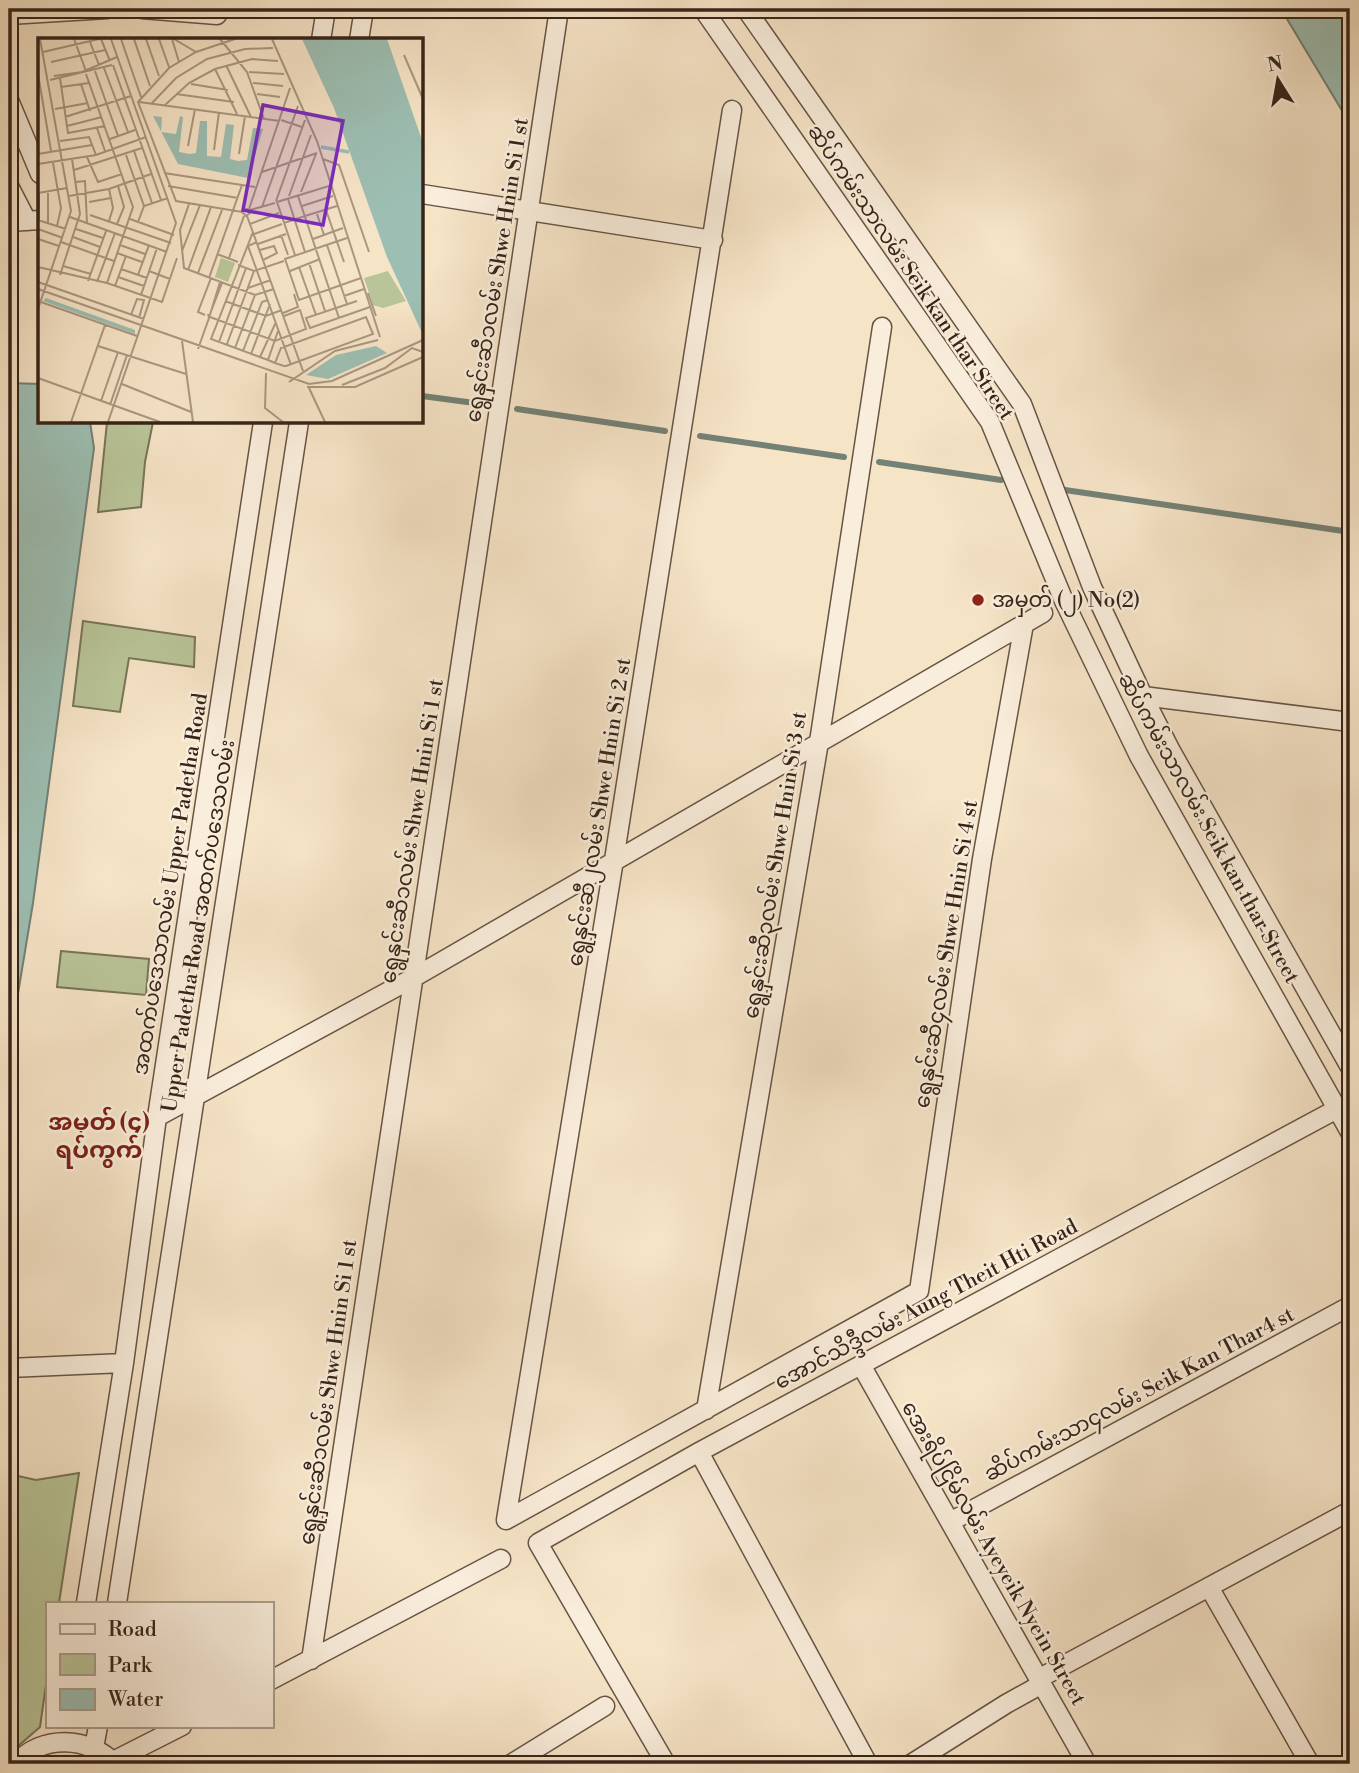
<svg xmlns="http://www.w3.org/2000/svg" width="1359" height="1773" font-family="'Libre Bodoni','Noto Sans Myanmar',serif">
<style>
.green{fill:#b9c598;stroke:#787458;stroke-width:2}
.water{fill:#9dbfb3;stroke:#748175;stroke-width:2}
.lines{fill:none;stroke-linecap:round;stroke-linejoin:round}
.stream{stroke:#748175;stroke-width:6}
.street-casing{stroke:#675444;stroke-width:21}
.street{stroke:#f9eddb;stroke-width:18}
.poi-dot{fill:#8f2418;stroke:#f9eddb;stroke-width:2.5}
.labels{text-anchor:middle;stroke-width:5;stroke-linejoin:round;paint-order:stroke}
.street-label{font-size:21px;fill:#372418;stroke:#f9eddb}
.poi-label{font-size:21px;fill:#372418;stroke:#f9eddb;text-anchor:start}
.quarter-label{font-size:24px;font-weight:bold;fill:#7a1f14;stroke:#f9eddb}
.inset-river{fill:none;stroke:#9dbfb3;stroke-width:3.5}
.inset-road{fill:none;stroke:#aa9781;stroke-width:2}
.view{fill:#7b2cbf;fill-opacity:0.15;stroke:#7b2cbf;stroke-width:3.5}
.inset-edge{fill:none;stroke:#372418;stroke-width:3.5}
</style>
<rect width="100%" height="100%" fill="#f6e4c7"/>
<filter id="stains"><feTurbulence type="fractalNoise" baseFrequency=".00286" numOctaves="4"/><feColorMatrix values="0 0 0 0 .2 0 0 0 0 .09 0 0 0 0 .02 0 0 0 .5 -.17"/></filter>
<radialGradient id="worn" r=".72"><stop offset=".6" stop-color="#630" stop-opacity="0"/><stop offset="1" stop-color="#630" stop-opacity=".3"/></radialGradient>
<path class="green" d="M 107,422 L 153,422 L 145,462 L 141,507 L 98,512 Z
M 83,621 L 195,637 L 194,667 L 129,658 L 120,712 L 73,706 Z
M 61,951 L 149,959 L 146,995 L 57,987 Z
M 79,1473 L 59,1603 L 47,1603 L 47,1678 L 40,1727 L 9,1754 L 9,1474 L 36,1480 Z"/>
<path class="water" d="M 1281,9 L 1350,9 L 1350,124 Z
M 9,383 L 40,384 L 40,422 L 90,422 L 94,448 L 33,903 L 9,1048 Z"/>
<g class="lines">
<path class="stream" d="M 422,396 L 482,404
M 517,409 L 665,431
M 700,436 L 844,457
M 879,462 L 1001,480
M 1065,490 L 1350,532"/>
<g class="street-casing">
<path id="street" d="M 142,9 L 217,15
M 703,9 L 990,422 L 1064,601 L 1139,756 L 1350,1132
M 746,9 L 1022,404 L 1092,587 L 1143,696 L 1171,751 L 1350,1067
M 9,15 L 107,9
M 321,40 L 326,9
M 359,40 L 364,9
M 9,100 L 40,174
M 9,186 L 27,221
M 422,194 L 713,240
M 9,222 L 40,220
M 1143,696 L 1350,722
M 157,1117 L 413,978 L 1043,613
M 861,1365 L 1087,1764
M 9,1368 L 124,1363
M 706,1410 L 819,742 L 882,327
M 699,1452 L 868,1764
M 506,1520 L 614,860 L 732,110
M 506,1520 L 919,1291 L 982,859 L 1024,624
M 950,1522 L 1350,1306
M 1209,1587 L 1310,1764
M 86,1603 L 124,1363 L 157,1117 L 263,422
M 117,1603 L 299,422
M 311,1660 L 559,9
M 1038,1679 L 1350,1511
M 271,1680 L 501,1559
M 94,1748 L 98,1726
M 113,1761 L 182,1726
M 16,1764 C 40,1734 90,1736 115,1764
M 511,1764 L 605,1706
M 666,1764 L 538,1543 L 699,1452 L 1337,1109
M 911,1764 L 1006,1704 L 1042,1684"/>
</g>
<use href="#street" class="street"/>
</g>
<circle class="poi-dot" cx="978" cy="600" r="7"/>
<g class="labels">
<g class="street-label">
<text transform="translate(497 270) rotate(-81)" y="7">ရွေနှင်းဆီ၁လမ်း Shwe Hnin Si 1 st</text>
<text transform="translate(911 272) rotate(56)" y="7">ဆိပ်ကမ်းသာလမ်း Seik kan thar Street</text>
<text transform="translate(599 812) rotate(-81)" y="7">ရွေနှင်းဆီ၂လမ်း Shwe Hnin Si 2 st</text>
<text transform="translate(1209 828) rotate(61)" y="7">ဆိပ်ကမ်းသာလမ်း Seik kan thar Street</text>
<text transform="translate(412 831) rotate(-81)" y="7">ရွေနှင်းဆီ၁လမ်း Shwe Hnin Si 1 st</text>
<text transform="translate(775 865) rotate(-81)" y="7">ရွေနှင်းဆီ၃လမ်း Shwe Hnin Si 3 st</text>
<text transform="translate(170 884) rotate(-81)" y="7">အထက်ပဒေသာလမ်း Upper Padetha Road</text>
<text transform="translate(198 926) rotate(-81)" y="7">Upper Padetha Road အထက်ပဒေသလမ်း</text>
<text transform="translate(946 954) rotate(-81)" y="7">ရွေနှင်းဆီ၄လမ်း Shwe Hnin Si 4 st</text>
<text transform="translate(926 1304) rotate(-28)" y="7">အောင်သိဒ္ဒီလမ်း Aung Theit Hti Road</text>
<text transform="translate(328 1392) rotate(-82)" y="7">ရွေနှင်းဆီ၁လမ်း Shwe Hnin Si 1 st</text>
<text transform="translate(1139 1394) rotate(-28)" y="7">ဆိပ်ကမ်းသာ၄လမ်း Seik Kan Thar4 st</text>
<text transform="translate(994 1553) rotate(60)" y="7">အေးရိပ်ငြိမ်လမ်း Ayeyeik Nyein Street</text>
</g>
<g class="poi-label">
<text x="992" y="607">အမှတ် (၂) No(2)</text>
</g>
<g class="quarter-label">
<text x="99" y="1130">အမှတ် (၄)<tspan x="99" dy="28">ရပ်ကွက်</tspan></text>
</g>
</g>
<g transform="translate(38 38)">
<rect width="385" height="385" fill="#f6e4c7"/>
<path d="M 183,220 L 197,225 L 190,244 L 177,239 ZM 350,233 L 368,263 L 345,270 L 335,267 L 326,240 Z" fill="#b9c598"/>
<path d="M 264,1 L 349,1 L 385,105 L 385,297 L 349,219 L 296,70 ZM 115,78 L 124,79 L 123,94 L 138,96 L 142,78 L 145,79 L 141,114 L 152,116 L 158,115 L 162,83 L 169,83 L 169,118 L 183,119 L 188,86 L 196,87 L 192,121 L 200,123 L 209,122 L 215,90 L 225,91 L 210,140 L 140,126 ZM 8,260 L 97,292 L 97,296 L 5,263 ZM 338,308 L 349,315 L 290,341 L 268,337 L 298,317 Z" fill="#9dbfb3"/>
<path class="inset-river" d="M 279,1 L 385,234M 283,109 L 311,114"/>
<path class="inset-road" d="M 36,1 L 48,33M 63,1 L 72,23M 73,1 L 138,185 L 102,291M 83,1 L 103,59M 96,1 L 112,48M 108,1 L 121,38M 121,1 L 131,29M 134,1 L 141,24M 136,1 L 158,14M 182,1 L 209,34 L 226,81M 197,1 L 158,14 L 131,30 L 100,64 L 138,163 L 204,174 L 209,171 L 212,175 L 208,178 L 204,174M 234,1 L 279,103 L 342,299M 52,4 L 61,27M 5,14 L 61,1M 366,17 L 385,61M 13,24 L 67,12M 75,27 L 123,162M 188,27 L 213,79M 66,30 L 90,94M 177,31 L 199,76M 57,33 L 80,98M 211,34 L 246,36M 0,36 L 13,113M 48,36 L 95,169 L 69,245M 16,38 L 44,34 L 79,19M 22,40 L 30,95 L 67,88M 12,42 L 74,27M 215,45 L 245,48M 43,46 L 52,73M 153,46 L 190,52M 23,49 L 51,45M 138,56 L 196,64M 219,56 L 242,59M 101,64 L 242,83M 114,65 L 138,40 L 169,21 L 207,11 L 235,10M 127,67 L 151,45 L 177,31 L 214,21 L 240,23M 17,71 L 50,65M 27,79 L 93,58M 243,82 L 264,89M 29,88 L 64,79M 59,90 L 67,113M 72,101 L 97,92M 22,103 L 51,99 L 58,117M 150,108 L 157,71M 176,112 L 181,74M 96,113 L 114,165M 0,116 L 54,107M 201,116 L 207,78M 88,117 L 106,168M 49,119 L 60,144 L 84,136M 285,121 L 301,127 L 331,214M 15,125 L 23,170 L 19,188M 0,126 L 58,117 L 108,99M 36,132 L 104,110M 224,134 L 279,115M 126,135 L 217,149M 38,144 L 47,143 L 49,185M 130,148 L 200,160M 71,151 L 75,170 L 71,183M 263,154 L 278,116M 0,155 L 29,150M 31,158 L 71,151 L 113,136M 251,158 L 273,97M 260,158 L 301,280M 250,161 L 267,214M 238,163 L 267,82M 51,164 L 73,160M 151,166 L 142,192 L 146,230 L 217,257 L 236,251M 264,168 L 295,158M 224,169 L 260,68M 211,171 L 252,50M 212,172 L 237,165M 288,172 L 306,224M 279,176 L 286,197M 52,177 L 133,205M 209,178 L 265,333M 267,178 L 299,168M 32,179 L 129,214M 92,181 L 136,197M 0,182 L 28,191M 1,182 L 1,155M 100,184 L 106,168 L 130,160M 10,185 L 10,153M 246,185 L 267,178M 79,186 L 86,169 L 80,148M 212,186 L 241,175M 0,191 L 25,200M 38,191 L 65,200M 215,194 L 173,301 L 230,322 L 237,325 L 246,328 L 248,328 L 335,296 L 328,279 L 243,310 L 237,325M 216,196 L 244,186M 243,197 L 250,217M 35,199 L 62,209M 309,200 L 247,221 L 261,262 L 323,240M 0,201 L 21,208M 275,201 L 305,190M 23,204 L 76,223M 219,204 L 210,208 L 253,327M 220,206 L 248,196M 82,207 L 107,216M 289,207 L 309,266M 222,212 L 236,208 L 239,215 L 225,222M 144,213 L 162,167M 79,215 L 104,224M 179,216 L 200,224M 257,217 L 239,164 L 291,148M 191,220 L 206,178M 271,225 L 287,273M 200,227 L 216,233 L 246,223M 25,228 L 53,236M 0,229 L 69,245 L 124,264 L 139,220M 261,229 L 278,277M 83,231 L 109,240M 150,232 L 173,169M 111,233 L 132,241M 252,233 L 282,221M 160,235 L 184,172M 22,237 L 42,176 L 34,121M 100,237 L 111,207M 80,239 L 106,248M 171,240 L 204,147M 50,243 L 68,193M 0,244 L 106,281M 59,244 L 77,195M 77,248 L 88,218M 210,250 L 233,242M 0,251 L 271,346 L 294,343 L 385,302M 330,255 L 338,278M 103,257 L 119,210M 306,258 L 326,251M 0,263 L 99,298M 187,263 L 228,278 L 244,272M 319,263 L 268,280 L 272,290 L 332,269M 0,271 L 33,173 L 2,1M 245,275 L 260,269 L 256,256M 170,276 L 171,280 L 182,244M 172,276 L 184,245M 93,277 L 99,261 L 106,262 L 101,280M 167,277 L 160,274 L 173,240M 172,279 L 237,303 L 268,291 L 262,272 L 246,278M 144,303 L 155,384M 181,304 L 208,230M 189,306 L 216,233M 60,308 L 148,336M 197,310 L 217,257M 160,311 L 171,280M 205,313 L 224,264 L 230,262M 213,316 L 232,266M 222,319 L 238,284M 230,322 L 240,293M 228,335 L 227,370 L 245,384M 0,340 L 122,384M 251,344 L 297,313 L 340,302M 84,346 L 153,374M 304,347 L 347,330 L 374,310 L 385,314M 269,349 L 317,349 L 385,319M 271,350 L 287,384M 63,363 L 80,314M 72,367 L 89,317M 33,384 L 67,287M 70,384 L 102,291"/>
<path class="view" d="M 225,67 L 305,83 L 285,187 L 205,172 Z"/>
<rect width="385" height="385" class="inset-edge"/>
</g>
<rect width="1359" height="1773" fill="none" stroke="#f6e4c7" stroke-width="35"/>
<rect x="10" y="10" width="1338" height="1752" fill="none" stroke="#372418" stroke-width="3.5"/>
<rect x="18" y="18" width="1324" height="1738" fill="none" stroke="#372418" stroke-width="2"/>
<rect x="46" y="1602" width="228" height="126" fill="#f9eddb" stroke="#ab9d8d" stroke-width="2"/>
<rect x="60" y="1624" width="35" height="10" fill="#f9eddb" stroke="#ab9d8d" stroke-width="2"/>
<text x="108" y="1636" font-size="21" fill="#372418">Road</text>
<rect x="60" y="1654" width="35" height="21" fill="#b9c598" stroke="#ab9d8d" stroke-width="2"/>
<text x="108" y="1672" font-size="21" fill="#372418">Park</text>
<rect x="60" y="1689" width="35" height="21" fill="#9dbfb3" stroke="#ab9d8d" stroke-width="2"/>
<text x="108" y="1706" font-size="21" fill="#372418">Water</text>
<g transform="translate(1278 80) rotate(349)" stroke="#f9eddb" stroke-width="5" paint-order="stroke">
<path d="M0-5L12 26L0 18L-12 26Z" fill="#372418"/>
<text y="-10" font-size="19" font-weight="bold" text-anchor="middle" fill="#372418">N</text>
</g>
<rect width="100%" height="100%" filter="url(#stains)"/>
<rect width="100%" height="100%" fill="url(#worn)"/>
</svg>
